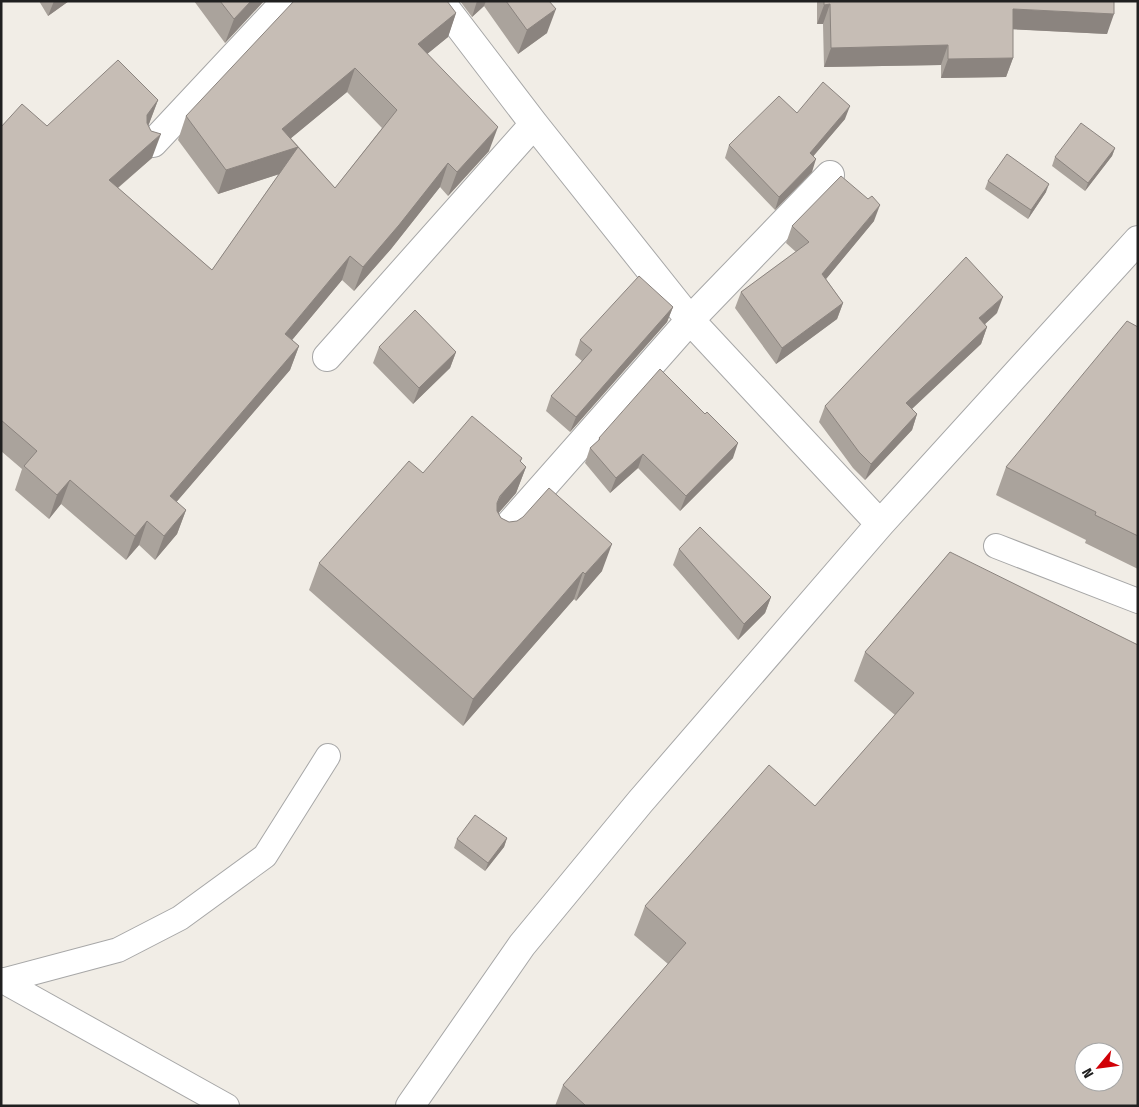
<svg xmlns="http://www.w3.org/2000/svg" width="1139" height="1107" font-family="'Fira Sans Condensed',sans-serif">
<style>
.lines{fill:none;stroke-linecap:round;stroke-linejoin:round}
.service-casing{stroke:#a7a7a7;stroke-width:26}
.minor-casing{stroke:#a7a7a7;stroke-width:30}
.service{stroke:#fff;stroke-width:24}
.minor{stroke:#fff;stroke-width:28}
.wall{fill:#aaa39c;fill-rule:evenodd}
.shaded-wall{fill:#8b847f}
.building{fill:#c6bdb5;stroke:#8b847f;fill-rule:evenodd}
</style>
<rect width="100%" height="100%" fill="#f1ede6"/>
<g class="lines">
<g class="service-casing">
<path id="service" d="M 996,546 L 1138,601
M 1,980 L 227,1106
M 2,981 L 118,950 L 180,918 L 265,856 L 328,756"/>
</g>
<g class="minor-casing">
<path id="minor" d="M 440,1 L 534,124 L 690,320 L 880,524
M 153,143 L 286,1
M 327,357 L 534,124
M 502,533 L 690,320 L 830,175
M 410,1106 L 522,945 L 640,802 L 880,524 L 1138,240"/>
</g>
<use href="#service" class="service"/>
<use href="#minor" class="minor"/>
</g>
<path class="wall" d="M 39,1 L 69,1 L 48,16 Z
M 194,1 L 264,1 L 225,43 Z
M 460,1 L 550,1 L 547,33 L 518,54 L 484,6 L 472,17 Z
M 817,1 L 1114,1 L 1107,34 L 1013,29 L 1013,58 L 1006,77 L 941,78 L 941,65 L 824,67 L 823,24 L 817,24 Z
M 456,13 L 448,37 L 427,54 L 489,151 L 448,196 L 440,187 L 391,249 L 354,291 L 342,280 L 292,340 L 299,346 L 290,370 L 176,502 L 186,510 L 177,534 L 155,560 L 139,545 L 126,560 L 61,504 L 49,519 L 15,490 L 22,469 L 1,451 L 1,127 L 47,126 L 158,100 L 148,126 L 152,158 L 118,188 L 212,270 L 279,174 L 218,194 L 178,140 L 186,116 ZM 347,92 L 382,128 L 335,188 L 291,138 Z
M 797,113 L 845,119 L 813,156 L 812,172 L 775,210 L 725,158 L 729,145 Z
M 1115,148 L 1112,156 L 1085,191 L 1052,166 L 1055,157 Z
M 988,181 L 1046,192 L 1028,219 L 985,189 Z
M 874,221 L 826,279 L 843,303 L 837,319 L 776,364 L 735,308 L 741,292 L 796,252 L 786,243 L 792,226 Z
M 673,307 L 667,322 L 570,432 L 546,411 L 551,396 L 582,361 L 575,355 L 580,340 Z
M 997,313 L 985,324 L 987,327 L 981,344 L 912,409 L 917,414 L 912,430 L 865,480 L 853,468 L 819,422 L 825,406 Z
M 1138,327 L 1138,569 L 1085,543 L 1086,540 L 996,495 L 1006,467 Z
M 379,347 L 456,352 L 450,368 L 413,404 L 373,363 Z
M 599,438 L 733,458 L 680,511 L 638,468 L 610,493 L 585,463 L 590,448 L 598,441 Z
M 521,462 L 526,467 L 516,493 L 498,513 L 501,518 L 602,571 L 576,601 L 574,599 L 463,726 L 309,590 L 319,563 L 423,473 Z
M 679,549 L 771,597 L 765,613 L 738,640 L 673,565 Z
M 950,552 L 1138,1106 L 555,1106 L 563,1085 L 668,964 L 634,935 L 645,906 L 815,806 L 895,715 L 854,681 L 865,652 Z
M 507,838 L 504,847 L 485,871 L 454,848 L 457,839 Z"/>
<path class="shaded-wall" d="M 54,1 L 69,1 L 48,16 Z
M 251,1 L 264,1 L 225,43 L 234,19 Z
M 477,1 L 486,1 L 484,6 L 472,17 Z
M 830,4 L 823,24 L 817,24 L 824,5 Z
M 556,9 L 547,33 L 518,54 L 527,30 Z
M 1013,9 L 1114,14 L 1107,34 L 1006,29 Z
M 456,13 L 448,37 L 410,68 L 418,44 Z
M 948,45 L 941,65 L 824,67 L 831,48 Z
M 1013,58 L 1006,77 L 941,78 L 948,59 Z
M 355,68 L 347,92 L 273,153 L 282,129 Z
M 158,100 L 149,124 L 138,139 L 147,115 Z
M 850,106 L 845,119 L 805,166 L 810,153 Z
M 498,127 L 489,151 L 448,196 L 457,172 Z
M 161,134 L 152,158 L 100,203 L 109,180 Z
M 298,147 L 289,171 L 218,194 L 226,170 Z
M 1115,148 L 1112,156 L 1085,191 L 1088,183 Z
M 816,159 L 812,172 L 775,210 L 779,197 Z
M 448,163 L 440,187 L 391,249 L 354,291 L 363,267 Z
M 1049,184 L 1046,192 L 1028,219 L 1031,210 Z
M 880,205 L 874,221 L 816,291 L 822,274 Z
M 350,256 L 342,280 L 277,358 L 285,334 Z
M 1003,297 L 997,313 L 973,335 L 979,318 Z
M 843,303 L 837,319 L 776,364 L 782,348 Z
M 673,307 L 667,322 L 570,432 L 576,417 Z
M 987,327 L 981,344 L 900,420 L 906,403 Z
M 299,346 L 290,370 L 161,520 L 170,496 Z
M 456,352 L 450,368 L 413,404 L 419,388 Z
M 917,414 L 912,430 L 865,480 L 871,464 Z
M 738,443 L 733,458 L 680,511 L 686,496 Z
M 643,454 L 638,468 L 610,493 L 616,478 Z
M 522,458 L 514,480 L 526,467 L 516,493 L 490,523 L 497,503 L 520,461 Z
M 70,480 L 61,504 L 49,519 L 57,495 Z
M 186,510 L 177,534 L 155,560 L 164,536 Z
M 147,521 L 139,545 L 126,560 L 135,536 Z
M 612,544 L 602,571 L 576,601 L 585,574 Z
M 583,572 L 574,599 L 463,726 L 473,699 Z
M 771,597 L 765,613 L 738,640 L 744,624 Z
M 507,838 L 504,847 L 485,871 L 488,863 Z"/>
<path class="building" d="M 220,1 L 251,1 L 234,19 Z
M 294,1 L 447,1 L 456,13 L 418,44 L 498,127 L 457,172 L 448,163 L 399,225 L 363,267 L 350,256 L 285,334 L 299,346 L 170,496 L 186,510 L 164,536 L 147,521 L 135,536 L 70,480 L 57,495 L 24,466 L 37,451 L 1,420 L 1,127 L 22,104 L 47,126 L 118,60 L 158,100 L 147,115 L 147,123 L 151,131 L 161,134 L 109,180 L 212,270 L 298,147 L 335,188 L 397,110 L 355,68 L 282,129 L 298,147 L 226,170 L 186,116 Z
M 506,1 L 549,1 L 556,9 L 527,30 Z
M 824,1 L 1114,1 L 1114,14 L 1013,9 L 1013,58 L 948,59 L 948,45 L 831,48 L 830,4 L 824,5 Z
M 823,82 L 850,106 L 810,153 L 816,159 L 779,197 L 729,145 L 779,96 L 797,113 Z
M 1081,123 L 1115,148 L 1088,183 L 1055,157 Z
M 1007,154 L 1049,184 L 1031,210 L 988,181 Z
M 841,176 L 868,199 L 872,196 L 880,205 L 822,274 L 843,303 L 782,348 L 741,292 L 809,242 L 792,226 Z
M 966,257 L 1003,297 L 979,318 L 987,327 L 906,403 L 917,414 L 871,464 L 859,452 L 825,406 Z
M 639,276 L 673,307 L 576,417 L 551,396 L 592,350 L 580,340 Z
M 415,310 L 456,352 L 419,388 L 379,347 Z
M 1127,321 L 1138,327 L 1138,536 L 1095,515 L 1096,512 L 1006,467 Z
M 660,369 L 705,414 L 707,412 L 738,443 L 686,496 L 643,454 L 616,478 L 590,448 L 600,439 L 599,438 Z
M 472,416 L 522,458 L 520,461 L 526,467 L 500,496 L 497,503 L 497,511 L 501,518 L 509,522 L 517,521 L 523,517 L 549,488 L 612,544 L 585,574 L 583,572 L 473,699 L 319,563 L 409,461 L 423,473 Z
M 700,527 L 771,597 L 744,624 L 679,549 Z
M 950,552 L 1138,645 L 1138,1106 L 586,1106 L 563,1085 L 686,943 L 645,906 L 769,765 L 815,806 L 914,693 L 865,652 ZM 1084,1052 L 1114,1052 L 1114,1082 L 1084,1082 Z
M 475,815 L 507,838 L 488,863 L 457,839 Z"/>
<rect width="1139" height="1107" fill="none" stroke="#202020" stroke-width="5"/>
<g transform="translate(1099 1067) rotate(241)"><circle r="24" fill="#ffffff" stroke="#a6a6a6"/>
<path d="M0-4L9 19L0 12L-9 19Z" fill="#d10007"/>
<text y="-8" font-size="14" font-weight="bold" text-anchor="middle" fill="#202020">N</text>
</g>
</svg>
